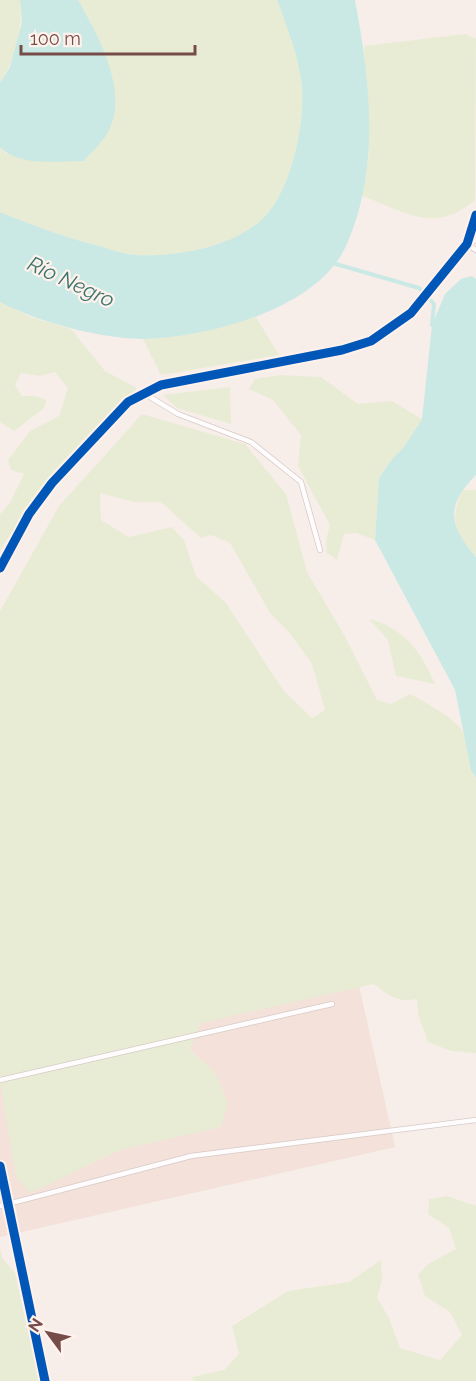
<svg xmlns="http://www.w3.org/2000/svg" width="476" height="1381" font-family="Raleway,sans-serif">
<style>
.residential{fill:#f3e1da}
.green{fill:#e9ecd4;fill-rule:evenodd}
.water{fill:#cbe9e4}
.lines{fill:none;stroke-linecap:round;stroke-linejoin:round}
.stream{stroke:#cbe9e4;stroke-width:4}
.service-casing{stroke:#d6cac7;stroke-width:6}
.minor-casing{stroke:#d6cac7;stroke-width:10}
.service{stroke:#fefcfc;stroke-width:4.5}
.minor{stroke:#fefcfc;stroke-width:9}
.cycleway-casing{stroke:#fff1eb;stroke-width:13}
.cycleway{stroke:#0057b8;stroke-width:9}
.labels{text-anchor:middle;stroke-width:4.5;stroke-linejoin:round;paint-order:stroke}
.water-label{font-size:21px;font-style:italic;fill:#39746e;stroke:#fff1eb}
</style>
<rect width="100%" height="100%" fill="#f7eeea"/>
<path class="residential" d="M 356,972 L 395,1147 L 0,1237 L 0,1053 Z"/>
<path class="green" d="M 0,0 L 20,0 C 23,29 17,58 0,83 Z
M 78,0 L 277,0 C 287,27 299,58 302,87 C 305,126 290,197 259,222 C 226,249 174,257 134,255 C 124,254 113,250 103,247 C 67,238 34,226 0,212 L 0,147 L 7,155 L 92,24 Z
M 465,34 L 476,39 L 475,200 C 434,235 407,212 362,196 L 369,153 L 364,46 Z
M 0,302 L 31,317 L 71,329 L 105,371 L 137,388 L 97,427 L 42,488 L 0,550 L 0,514 L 10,503 L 24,474 L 11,470 L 8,460 L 30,431 L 59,416 L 68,388 L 55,372 L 40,376 L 21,373 L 15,385 L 22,396 L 36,396 L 47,400 L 44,408 L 14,431 L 0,422 Z
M 256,317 L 279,355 L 161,375 L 143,339 L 200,332 Z
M 280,375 L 321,377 L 358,404 L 392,401 L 422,419 L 404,447 L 392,459 L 379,478 L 375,540 L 356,533 L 344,534 L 337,560 L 327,553 L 326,540 L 330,525 L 298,466 L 301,435 L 273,400 L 249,389 L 255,379 Z
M 230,387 L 231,424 L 177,408 L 163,395 Z
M 142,414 L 245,444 L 286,494 L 307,572 L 343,633 L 377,700 L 391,704 L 410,694 C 423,701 457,719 463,732 C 471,746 468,764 476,778 L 476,1053 L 451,1051 L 428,1042 L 418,1015 L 417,999 C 399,1003 388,996 374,984 L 201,1023 L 190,1050 L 215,1072 L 228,1103 L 221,1127 L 120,1150 L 31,1193 L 16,1177 L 0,1081 L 0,611 L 59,506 ZM 100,493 L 134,502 L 161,502 L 201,538 L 211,535 L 230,543 L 270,613 L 289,632 L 312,664 L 325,710 L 312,718 L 283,690 L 226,603 L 196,576 L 184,540 L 172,527 L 129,537 L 101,520 Z
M 462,490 L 476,490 L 476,557 C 453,530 450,523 462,490 Z
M 369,619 C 404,628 421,651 435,684 L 396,676 L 388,640 Z
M 447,1196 L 476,1206 L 476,1381 L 194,1381 L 192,1377 L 224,1370 L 239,1354 L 232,1326 L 288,1291 L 349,1282 L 381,1260 L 382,1280 L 377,1298 L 388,1316 L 400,1348 L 440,1360 L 462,1335 L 450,1312 L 425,1296 L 418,1275 L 428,1264 L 456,1249 L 449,1228 L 428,1214 L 429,1199 Z
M 0,1250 L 3,1259 L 15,1273 L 39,1381 L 0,1381 Z"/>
<path class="water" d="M 20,0 L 78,0 C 98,34 130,93 108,132 C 102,143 91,152 84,161 C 58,161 18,167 0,147 L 0,83 L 10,67 L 22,22 Z
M 277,0 L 355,0 C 370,80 381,169 346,246 C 317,310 208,337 144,339 C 102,339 37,322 0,302 L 0,212 C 34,226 67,238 103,247 C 113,250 124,254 134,255 C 174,257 226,249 259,222 C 290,197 305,126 302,87 C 299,58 287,27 277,0 Z
M 472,276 L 476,279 L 476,475 C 445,506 449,526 476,557 L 476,778 L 471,770 L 455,690 L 375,540 L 379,478 L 392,459 L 404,447 L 422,419 L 432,325 L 445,294 L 461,279 Z"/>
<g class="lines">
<path class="stream" d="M 336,264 L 419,288 L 434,304 L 432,325"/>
<g class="service-casing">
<path id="service" d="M 476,240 L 467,244 L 476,250
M 145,394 L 178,414 L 251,442 L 301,482 L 320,550
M 0,1080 L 332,1004
M 0,1206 L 191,1156 L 476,1120"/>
</g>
<g class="minor-casing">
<path id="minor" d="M 0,568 L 29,514 L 52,483 L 128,402 L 161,385 L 342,350 L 371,341 L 411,313 L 467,244 L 476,215
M 0,1166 L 45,1381"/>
</g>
<use href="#service" class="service"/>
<use href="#minor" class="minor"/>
<g class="cycleway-casing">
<path id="cycleway" d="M 0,568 L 29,514 L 52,483 L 128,402 L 161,385 L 342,350 L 371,341 L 411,313 L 467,244 L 476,215
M 0,1166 L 45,1381"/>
</g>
<use href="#cycleway" class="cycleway"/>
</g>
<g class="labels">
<g class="water-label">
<text transform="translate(71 282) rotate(25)" y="7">Río Negro</text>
</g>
</g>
<g transform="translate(48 1333) rotate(303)" stroke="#fff1eb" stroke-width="4.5" paint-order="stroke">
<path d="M0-4.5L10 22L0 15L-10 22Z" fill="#764c49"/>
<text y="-9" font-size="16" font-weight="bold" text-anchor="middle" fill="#764c49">N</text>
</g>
<path d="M21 45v9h174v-9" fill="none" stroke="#764c49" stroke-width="3"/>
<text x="30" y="45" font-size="18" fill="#764c49" stroke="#fff1eb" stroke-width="4.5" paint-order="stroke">100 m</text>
</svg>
